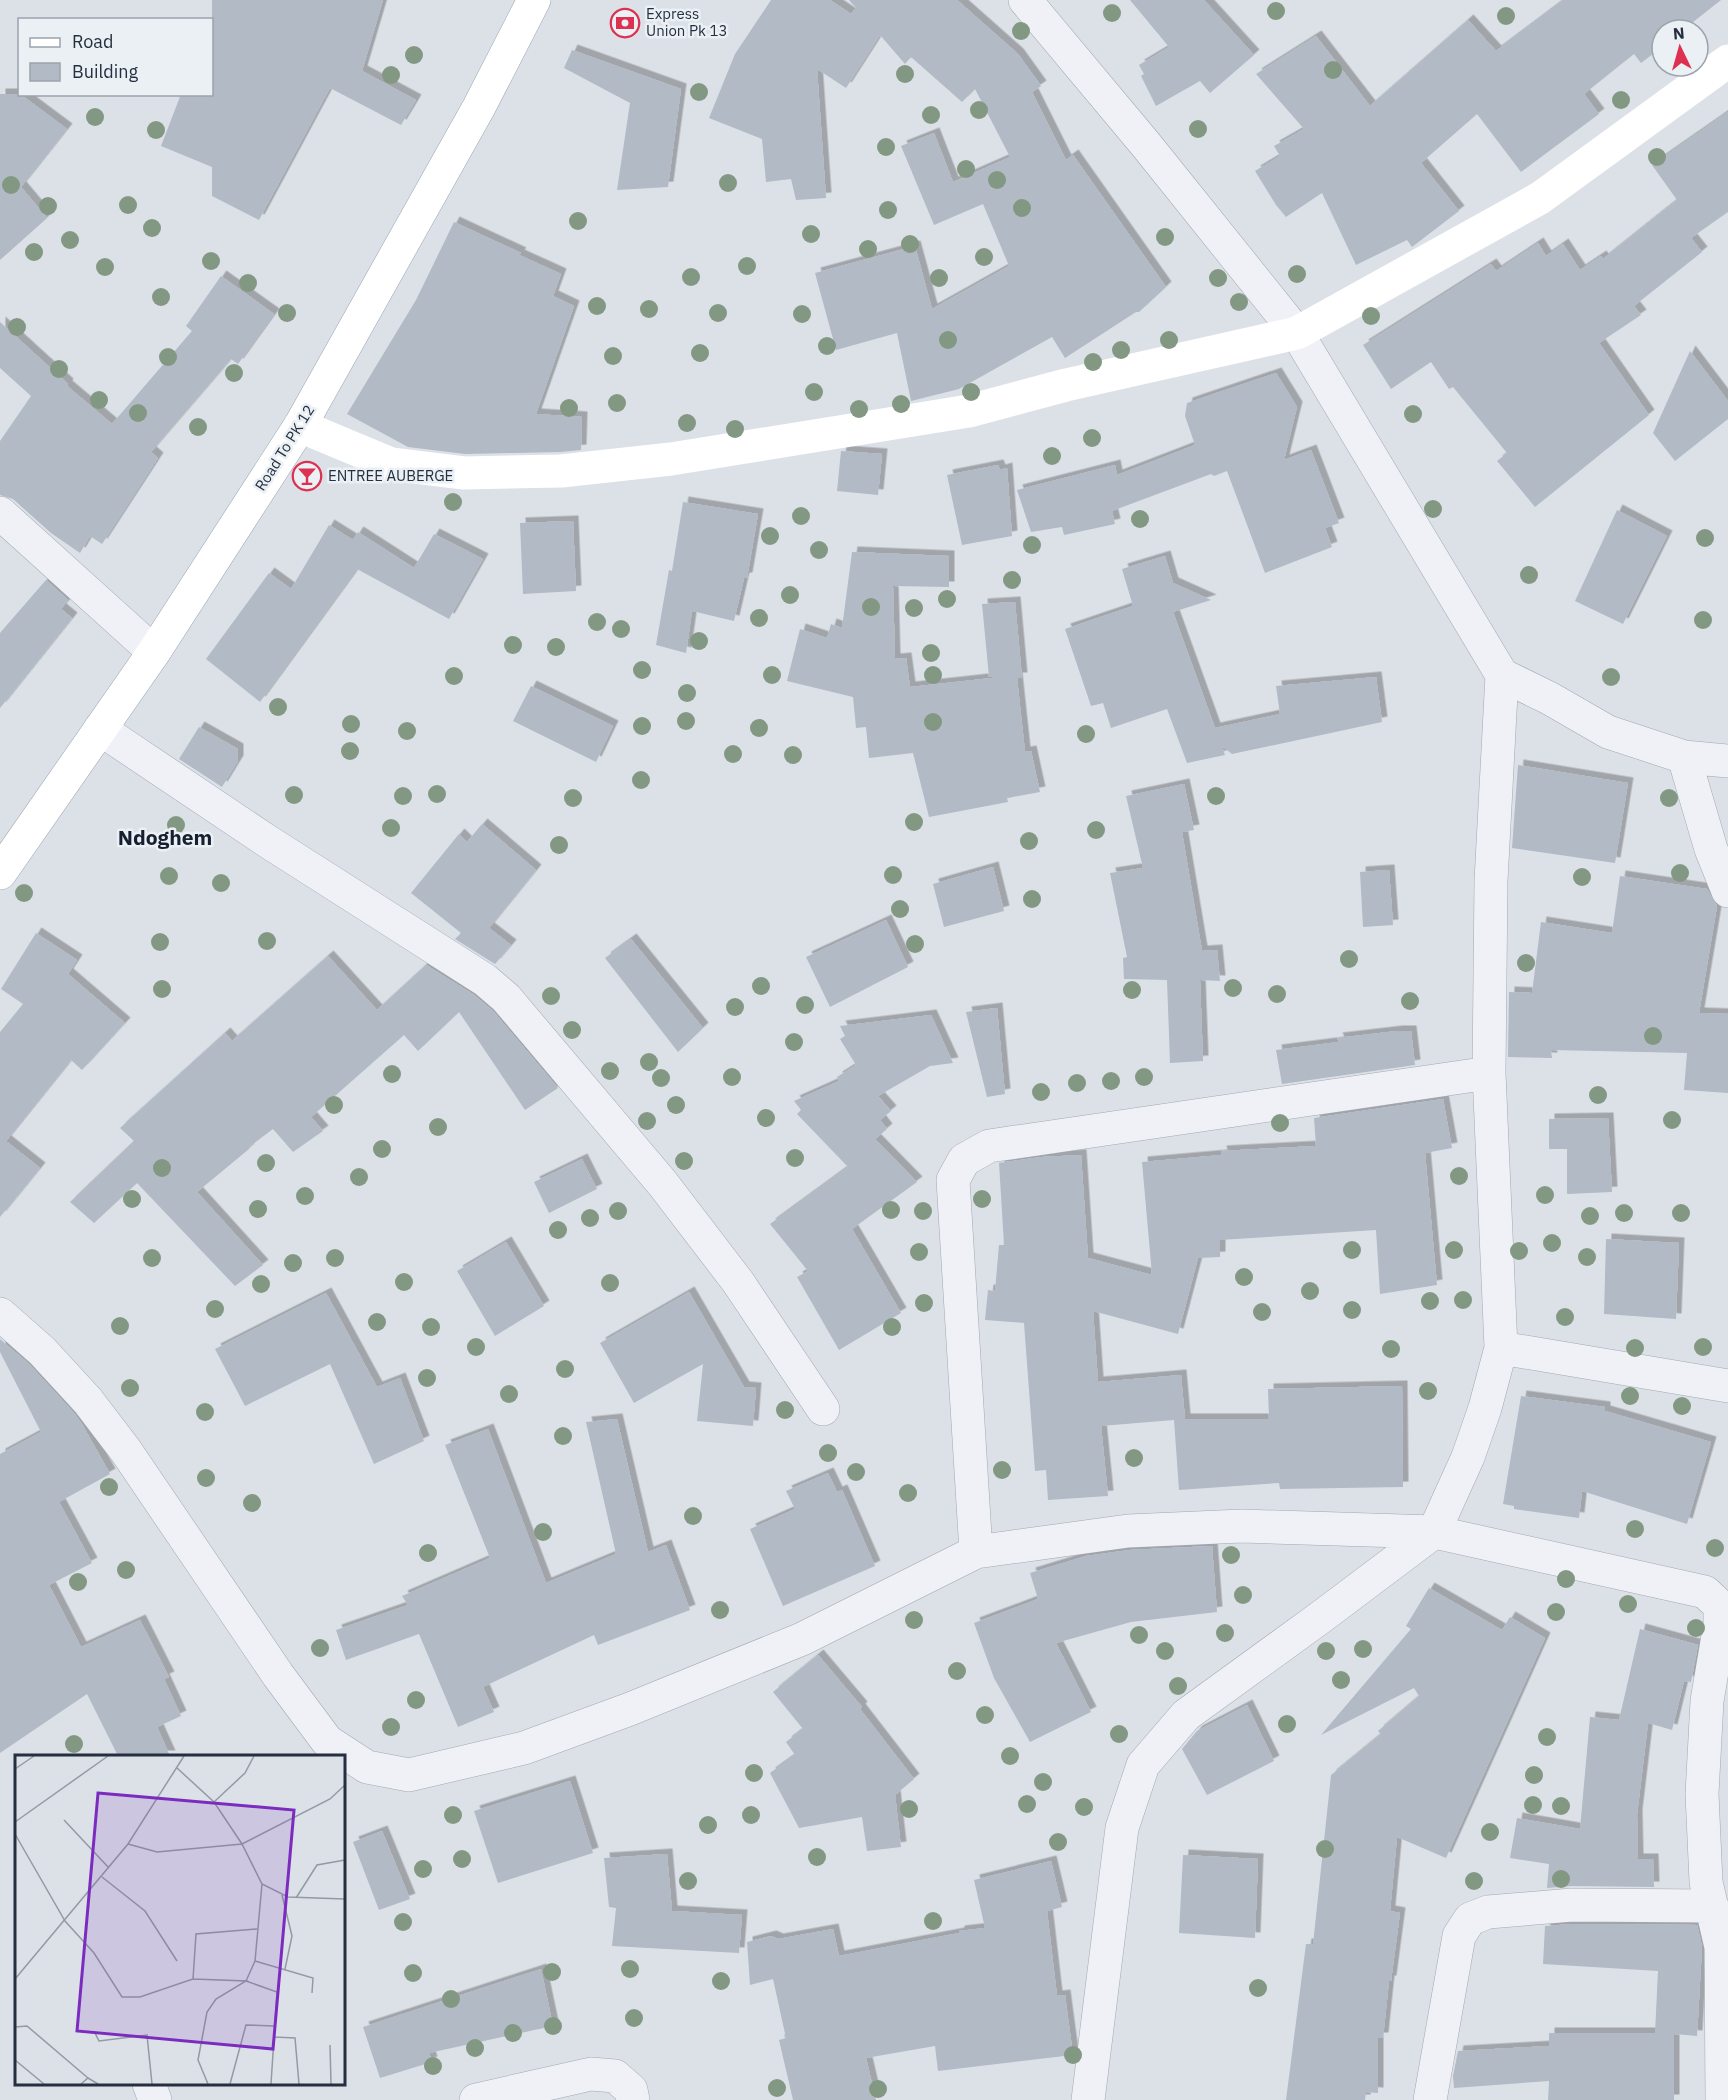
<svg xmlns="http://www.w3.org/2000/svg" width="1728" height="2100" font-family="'IBM Plex Sans',sans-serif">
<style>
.building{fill:#b2bac5;filter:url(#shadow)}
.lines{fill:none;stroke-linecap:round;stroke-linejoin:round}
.street-casing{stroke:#a1a8b2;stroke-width:34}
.primary-casing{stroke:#9aa5b5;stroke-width:34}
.street{stroke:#eff1f6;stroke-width:33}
.secondary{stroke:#fff;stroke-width:33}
.primary{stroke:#fff;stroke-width:33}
.tree{fill:#839883}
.labels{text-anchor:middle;stroke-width:5;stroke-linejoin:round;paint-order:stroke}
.poi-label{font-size:15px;fill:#242f3f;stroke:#ebf0f5;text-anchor:start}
.street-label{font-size:15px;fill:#242f3f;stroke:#ebf0f5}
.district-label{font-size:21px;font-weight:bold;fill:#172030;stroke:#ebf0f5}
.inset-road{fill:none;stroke:#929aa4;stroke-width:1.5}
.view{fill:#7b2cbf;fill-opacity:0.15;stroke:#7b2cbf;stroke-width:3}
.inset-edge{fill:none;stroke:#242f3f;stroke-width:3}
</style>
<defs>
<filter id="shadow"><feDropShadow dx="5.5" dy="-5.5" stdDeviation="0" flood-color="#0004"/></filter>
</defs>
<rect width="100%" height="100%" fill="#dce1e8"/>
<path class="building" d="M 212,0 L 383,0 L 362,71 L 416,100 L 401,125 L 330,88 L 259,220 L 212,196 L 212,167 L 161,146 L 181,94 L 212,94 Z
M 771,0 L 830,0 L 851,14 L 856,8 L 849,0 L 957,0 L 1018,54 L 1041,86 L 1032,92 L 1066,160 L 1073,155 L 1166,287 L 1139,312 L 1136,312 L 1065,358 L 1052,337 L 959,389 L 911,401 L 897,333 L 836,350 L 815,273 L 915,246 L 932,309 L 1009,266 L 983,204 L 934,225 L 901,146 L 934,133 L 953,182 L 1010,157 L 975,89 L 962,102 L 911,57 L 905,64 L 880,35 L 846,88 L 817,69 L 826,198 L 796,200 L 791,179 L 766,182 L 762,139 L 709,118 L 735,54 Z
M 1130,0 L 1204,0 L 1254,55 L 1210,93 L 1200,81 L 1156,106 L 1141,76 L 1144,74 L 1139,65 L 1169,47 Z
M 1564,0 L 1721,0 L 1683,30 L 1662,30 L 1662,47 L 1641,63 L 1634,54 L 1584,94 L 1599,114 L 1521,172 L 1477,114 L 1421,163 L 1459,211 L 1412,247 L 1407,240 L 1356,265 L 1322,193 L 1286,217 L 1276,205 L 1255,171 L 1280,156 L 1274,146 L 1304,129 L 1256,74 L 1316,36 L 1370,106 L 1468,20 L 1496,51 Z
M 572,50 L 681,89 L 668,187 L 617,190 L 630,103 L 564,68 Z
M 0,94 L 20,94 L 67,129 L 21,187 L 47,218 L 0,260 Z
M 1728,112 L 1728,212 L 1691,238 L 1702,252 L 1634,306 L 1641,315 L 1599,343 L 1649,415 L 1535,507 L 1497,461 L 1507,453 L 1453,387 L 1449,389 L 1431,362 L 1391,389 L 1363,345 L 1491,264 L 1496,271 L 1538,243 L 1546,256 L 1563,244 L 1580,270 L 1601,256 L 1603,259 L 1677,200 L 1652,165 Z
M 454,222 L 521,253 L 519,255 L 561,274 L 553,296 L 574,306 L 536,414 L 582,417 L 581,450 L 560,452 L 465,454 L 408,447 L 347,414 L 416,300 Z
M 221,276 L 274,314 L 238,364 L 231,359 L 151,452 L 158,458 L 102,544 L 90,536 L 80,553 L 51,533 L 13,499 L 0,495 L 0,441 L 31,396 L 0,368 L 0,322 L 68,384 L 67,386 L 112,424 L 192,331 L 186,326 Z
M 1690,351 L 1728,401 L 1728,419 L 1675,461 L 1653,433 Z
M 1276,373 L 1297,407 L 1284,460 L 1311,450 L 1339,523 L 1325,528 L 1332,547 L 1265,573 L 1227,471 L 1214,476 L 1211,474 L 1112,511 L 1115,524 L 1064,535 L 1062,527 L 1031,532 L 1017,490 L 1115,465 L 1117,475 L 1195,445 L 1185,416 L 1187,403 Z
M 841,451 L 882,454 L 878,495 L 837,491 Z
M 998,465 L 1000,470 L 1007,468 L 1012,536 L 962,545 L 947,475 Z
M 683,502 L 758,514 L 747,578 L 744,578 L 734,621 L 692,611 L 686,653 L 656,645 L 669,570 L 672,571 Z
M 1617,510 L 1667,536 L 1623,624 L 1575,601 Z
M 573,521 L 576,591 L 523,594 L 520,523 Z
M 329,525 L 353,540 L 358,532 L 414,568 L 434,534 L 483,559 L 449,619 L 357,569 L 260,702 L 206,659 L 269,573 L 291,589 Z
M 852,552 L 949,556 L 949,587 L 893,586 L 895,659 L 906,658 L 910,687 L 1001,677 L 989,677 L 982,604 L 1015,602 L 1022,678 L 1017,678 L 1025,752 L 1031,751 L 1040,792 L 1007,798 L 1008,802 L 929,817 L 913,753 L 869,758 L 866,727 L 856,728 L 853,697 L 787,681 L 800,629 L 827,638 L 831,624 L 842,628 Z
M 1165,556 L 1173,583 L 1211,600 L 1173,612 L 1215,728 L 1280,714 L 1276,686 L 1376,677 L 1382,722 L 1232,754 L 1222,746 L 1225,755 L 1187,763 L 1167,709 L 1111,728 L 1103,703 L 1091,706 L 1065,629 L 1133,606 L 1122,569 Z
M 46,580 L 68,600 L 61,609 L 72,618 L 0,708 L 0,633 Z
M 531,686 L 613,726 L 596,762 L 513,721 Z
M 199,727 L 238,749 L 238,761 L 222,787 L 179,759 Z
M 1518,765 L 1628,783 L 1615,863 L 1512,848 Z
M 1184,784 L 1194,830 L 1182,832 L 1202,951 L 1217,950 L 1220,981 L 1200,980 L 1203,1061 L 1170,1063 L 1167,980 L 1124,979 L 1123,958 L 1127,957 L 1110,873 L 1143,868 L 1126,796 Z
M 482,824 L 536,870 L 489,928 L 511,945 L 495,964 L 455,939 L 461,933 L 411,893 L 459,834 L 467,842 Z
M 993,867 L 1004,911 L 944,927 L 933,884 Z
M 1389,870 L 1393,925 L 1363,927 L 1360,872 Z
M 1620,876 L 1707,889 L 1717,906 L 1699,1013 L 1728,1014 L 1728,1093 L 1684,1090 L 1687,1053 L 1551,1050 L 1552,1058 L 1508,1057 L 1509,992 L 1532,993 L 1541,922 L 1612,933 Z
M 886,920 L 908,967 L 830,1007 L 806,957 Z
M 36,933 L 77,960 L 68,974 L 125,1023 L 82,1070 L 71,1060 L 6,1141 L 40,1168 L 0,1217 L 0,1032 L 23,1004 L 1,989 Z
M 631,939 L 703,1028 L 678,1052 L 605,958 Z
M 328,956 L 377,1010 L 426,965 L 474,995 L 493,1011 L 558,1088 L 525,1110 L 459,1012 L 418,1051 L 404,1035 L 311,1117 L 323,1131 L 293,1152 L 273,1129 L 249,1147 L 249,1149 L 197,1192 L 263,1265 L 235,1286 L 137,1183 L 94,1223 L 70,1202 L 134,1141 L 120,1128 L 225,1033 L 232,1041 Z
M 997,1008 L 1005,1094 L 987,1097 L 966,1012 Z
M 931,1015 L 953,1063 L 930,1066 L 878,1096 L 891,1111 L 880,1120 L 887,1129 L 875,1139 L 917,1182 L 852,1229 L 901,1313 L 839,1350 L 797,1277 L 808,1271 L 770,1224 L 848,1167 L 797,1114 L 801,1110 L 794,1101 L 839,1081 L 837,1077 L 856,1065 L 840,1039 L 845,1036 L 840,1026 Z
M 1397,1031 L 1411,1031 L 1415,1065 L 1282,1084 L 1276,1050 L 1339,1042 L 1337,1038 Z
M 1443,1099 L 1452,1148 L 1425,1153 L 1437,1285 L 1380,1294 L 1376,1230 L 1220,1240 L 1220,1257 L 1198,1258 L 1178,1334 L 1093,1311 L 1098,1382 L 1181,1375 L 1185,1419 L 1269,1419 L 1268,1389 L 1402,1386 L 1403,1487 L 1280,1489 L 1279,1483 L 1179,1490 L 1174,1420 L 1101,1426 L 1108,1496 L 1048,1500 L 1046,1470 L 1035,1471 L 1024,1323 L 985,1320 L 988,1290 L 995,1291 L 999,1245 L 1004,1245 L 999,1163 L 1042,1157 L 1081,1155 L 1088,1258 L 1152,1275 L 1142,1162 L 1222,1155 L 1221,1151 L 1316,1146 L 1314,1118 Z
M 1608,1118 L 1612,1192 L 1567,1194 L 1567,1149 L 1549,1149 L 1549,1119 Z
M 582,1159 L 597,1189 L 549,1213 L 534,1182 Z
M 1606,1239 L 1679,1243 L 1676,1319 L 1604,1314 Z
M 506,1242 L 544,1306 L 495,1336 L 457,1271 Z
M 689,1292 L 744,1387 L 756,1388 L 753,1426 L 697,1421 L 703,1364 L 634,1403 L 600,1343 Z
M 326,1293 L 377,1387 L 400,1378 L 424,1441 L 374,1464 L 330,1364 L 245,1406 L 215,1349 Z
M 0,1339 L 29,1364 L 74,1413 L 82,1424 L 110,1474 L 59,1502 L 92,1563 L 49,1585 L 81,1647 L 140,1620 L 169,1677 L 164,1679 L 181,1716 L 157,1727 L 170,1756 L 118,1756 L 87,1694 L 0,1753 L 0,1454 L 41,1432 L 0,1352 Z
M 1521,1396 L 1605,1407 L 1605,1411 L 1711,1442 L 1687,1524 L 1582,1491 L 1579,1518 L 1514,1509 L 1514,1506 L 1503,1504 Z
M 617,1419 L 648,1552 L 666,1545 L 690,1610 L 598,1645 L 594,1635 L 483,1687 L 494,1712 L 458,1727 L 419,1634 L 346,1660 L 336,1630 L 408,1605 L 402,1596 L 490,1558 L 445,1445 L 488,1429 L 546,1583 L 616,1554 L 586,1422 Z
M 828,1473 L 837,1492 L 842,1490 L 875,1566 L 783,1606 L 750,1529 L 795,1509 L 786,1491 Z
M 1212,1546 L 1217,1612 L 1131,1622 L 1056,1643 L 1091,1712 L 1030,1742 L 994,1678 L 974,1623 L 1038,1599 L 1030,1573 L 1086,1556 L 1130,1550 Z
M 1429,1588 L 1502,1630 L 1510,1617 L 1545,1638 L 1446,1858 L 1397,1837 L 1390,1911 L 1400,1913 L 1391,1981 L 1389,1981 L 1383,2038 L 1378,2038 L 1378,2093 L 1366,2092 L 1365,2100 L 1286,2100 L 1306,1944 L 1313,1944 L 1331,1775 L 1381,1734 L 1378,1731 L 1419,1696 L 1414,1688 L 1321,1735 L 1411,1629 L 1406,1626 Z
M 1640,1629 L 1698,1645 L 1691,1682 L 1684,1681 L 1672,1730 L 1648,1723 L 1637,1815 L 1638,1859 L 1653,1859 L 1654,1887 L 1572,1886 L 1547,1888 L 1549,1864 L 1510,1858 L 1517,1818 L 1580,1829 L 1590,1717 L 1619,1720 Z
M 818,1655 L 862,1707 L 860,1709 L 914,1779 L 895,1795 L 901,1847 L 867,1851 L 862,1817 L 799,1828 L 770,1773 L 795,1755 L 786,1742 L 803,1729 L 773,1692 Z
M 1247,1705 L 1274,1761 L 1207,1795 L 1182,1749 L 1197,1731 Z
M 570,1781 L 593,1853 L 498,1883 L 474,1811 Z
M 382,1831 L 410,1899 L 379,1910 L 353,1842 Z
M 667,1854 L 672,1911 L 742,1915 L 739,1953 L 612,1946 L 616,1908 L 609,1907 L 604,1858 Z
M 1183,1855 L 1258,1859 L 1255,1938 L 1179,1933 Z
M 1051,1861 L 1062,1907 L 1047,1911 L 1057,1996 L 1065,1995 L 1073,2055 L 938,2071 L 935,2046 L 866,2058 L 876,2100 L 793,2100 L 779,2040 L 786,2038 L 773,1979 L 750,1985 L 747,1942 L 771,1936 L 778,1939 L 833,1929 L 839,1956 L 959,1933 L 959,1931 L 985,1928 L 974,1880 Z
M 1573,1924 L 1697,1925 L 1702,1946 L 1697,2036 L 1674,2034 L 1674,2100 L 1548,2100 L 1549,2081 L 1454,2088 L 1453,2076 L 1458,2051 L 1549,2046 L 1549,2033 L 1655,2033 L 1658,1971 L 1543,1964 L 1545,1926 Z
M 541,1969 L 553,2026 L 429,2053 L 432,2062 L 380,2078 L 363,2027 Z"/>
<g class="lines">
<g class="street-casing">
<path id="street" d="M 1025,0 L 1147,146 L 1297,333 L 1502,675 L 1549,698 L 1608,732 L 1684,757 L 1728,761
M 0,513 L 154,652
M 1502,675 L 1491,881 L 1489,1073 L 1501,1348 L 1485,1408 L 1468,1457 L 1434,1532 L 1705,1592 L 1720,1606 L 1720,1624 L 1707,1701 L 1702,1794 L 1706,1882 L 1721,1947 L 1722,2100
M 100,729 L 267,841 L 485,980 L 506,998 L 663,1184 L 738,1282 L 823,1409
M 1684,757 L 1711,849 L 1728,891
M 0,1314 L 42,1351 L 88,1401 L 126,1451 L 278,1675 L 327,1741 L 367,1767 L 409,1775 L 524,1748 L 630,1709 L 802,1639 L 976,1552 L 953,1180 L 964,1160 L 989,1146 L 1489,1073
M 1501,1348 L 1728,1386
M 976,1552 L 1128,1531 L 1242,1526 L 1434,1532 L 1321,1617 L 1186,1715 L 1143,1765 L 1122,1828 L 1088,2100
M 149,2084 L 155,2100
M 476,2100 L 591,2074 L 615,2076 L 631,2090 L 633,2100
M 1430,2100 L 1459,1936 L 1470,1919 L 1488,1912 L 1572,1905 L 1712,1906"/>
</g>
<g class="primary-casing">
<path id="primary" d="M 0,873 L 154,652 L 300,426 L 479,107 L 534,0"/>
</g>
<use href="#street" class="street"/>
<path class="secondary" d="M 300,426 L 391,464 L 464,473 L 561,471 L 671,459 L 969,411 L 1066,385 L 1297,333 L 1540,198 L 1728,61"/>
<use href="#primary" class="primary"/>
</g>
<g class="tree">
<circle cx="1276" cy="11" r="9"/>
<circle cx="1112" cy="13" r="9"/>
<circle cx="1506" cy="16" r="9"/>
<circle cx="1021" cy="31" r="9"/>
<circle cx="414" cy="55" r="9"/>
<circle cx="1333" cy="70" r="9"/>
<circle cx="905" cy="74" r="9"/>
<circle cx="391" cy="75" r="9"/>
<circle cx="699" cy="92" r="9"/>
<circle cx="1621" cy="100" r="9"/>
<circle cx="979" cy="110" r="9"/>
<circle cx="931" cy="115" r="9"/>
<circle cx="95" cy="117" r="9"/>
<circle cx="1198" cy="129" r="9"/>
<circle cx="156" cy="130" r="9"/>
<circle cx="886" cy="147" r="9"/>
<circle cx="1657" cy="157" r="9"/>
<circle cx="966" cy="169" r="9"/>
<circle cx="997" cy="180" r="9"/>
<circle cx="728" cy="183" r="9"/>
<circle cx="11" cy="185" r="9"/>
<circle cx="128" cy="205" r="9"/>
<circle cx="48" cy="206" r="9"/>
<circle cx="1022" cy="208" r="9"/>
<circle cx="888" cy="210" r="9"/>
<circle cx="578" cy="221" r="9"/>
<circle cx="152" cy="228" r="9"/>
<circle cx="811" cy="234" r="9"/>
<circle cx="1165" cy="237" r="9"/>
<circle cx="70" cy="240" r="9"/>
<circle cx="910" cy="244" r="9"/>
<circle cx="868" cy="249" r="9"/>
<circle cx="34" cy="252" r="9"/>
<circle cx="984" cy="257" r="9"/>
<circle cx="211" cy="261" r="9"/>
<circle cx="747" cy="266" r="9"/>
<circle cx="105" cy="267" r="9"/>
<circle cx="1297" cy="274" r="9"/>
<circle cx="691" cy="277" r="9"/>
<circle cx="939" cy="278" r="9"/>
<circle cx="1218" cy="278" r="9"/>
<circle cx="248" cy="283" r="9"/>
<circle cx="161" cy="297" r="9"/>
<circle cx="1239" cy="302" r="9"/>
<circle cx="597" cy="306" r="9"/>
<circle cx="649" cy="309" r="9"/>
<circle cx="287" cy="313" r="9"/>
<circle cx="718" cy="313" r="9"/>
<circle cx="802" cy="314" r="9"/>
<circle cx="1371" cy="316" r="9"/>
<circle cx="17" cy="327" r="9"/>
<circle cx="948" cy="340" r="9"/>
<circle cx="1169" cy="340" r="9"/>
<circle cx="827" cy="346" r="9"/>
<circle cx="1121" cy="350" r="9"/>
<circle cx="700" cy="353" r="9"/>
<circle cx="613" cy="356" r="9"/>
<circle cx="168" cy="357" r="9"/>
<circle cx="1093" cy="362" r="9"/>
<circle cx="59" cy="369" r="9"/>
<circle cx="234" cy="373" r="9"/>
<circle cx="814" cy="392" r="9"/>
<circle cx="971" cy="392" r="9"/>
<circle cx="99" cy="400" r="9"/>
<circle cx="617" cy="403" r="9"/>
<circle cx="901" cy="404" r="9"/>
<circle cx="569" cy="408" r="9"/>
<circle cx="859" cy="409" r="9"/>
<circle cx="138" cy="413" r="9"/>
<circle cx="1413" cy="414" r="9"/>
<circle cx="687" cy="423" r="9"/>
<circle cx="198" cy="427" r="9"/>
<circle cx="735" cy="429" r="9"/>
<circle cx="1092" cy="438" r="9"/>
<circle cx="1052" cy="456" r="9"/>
<circle cx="453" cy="502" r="9"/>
<circle cx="1433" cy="509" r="9"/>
<circle cx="801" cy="516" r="9"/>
<circle cx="1140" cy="519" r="9"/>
<circle cx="770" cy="536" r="9"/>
<circle cx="1705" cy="538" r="9"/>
<circle cx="1032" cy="545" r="9"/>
<circle cx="819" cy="550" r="9"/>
<circle cx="1529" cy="575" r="9"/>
<circle cx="1012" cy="580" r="9"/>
<circle cx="790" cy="595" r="9"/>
<circle cx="947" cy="599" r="9"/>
<circle cx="871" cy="607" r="9"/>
<circle cx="914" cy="608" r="9"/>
<circle cx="759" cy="618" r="9"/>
<circle cx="1703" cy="620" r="9"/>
<circle cx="597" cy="622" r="9"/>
<circle cx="621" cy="629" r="9"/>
<circle cx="699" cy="641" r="9"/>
<circle cx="513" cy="645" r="9"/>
<circle cx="556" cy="647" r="9"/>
<circle cx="931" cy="653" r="9"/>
<circle cx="642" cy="670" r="9"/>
<circle cx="772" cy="675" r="9"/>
<circle cx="933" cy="675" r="9"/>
<circle cx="454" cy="676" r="9"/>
<circle cx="1611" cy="677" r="9"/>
<circle cx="687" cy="693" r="9"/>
<circle cx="278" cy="707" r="9"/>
<circle cx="686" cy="721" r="9"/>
<circle cx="933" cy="722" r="9"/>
<circle cx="351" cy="724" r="9"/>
<circle cx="642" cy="726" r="9"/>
<circle cx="759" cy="728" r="9"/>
<circle cx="407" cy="731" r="9"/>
<circle cx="1086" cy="734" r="9"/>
<circle cx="350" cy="751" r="9"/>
<circle cx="733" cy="754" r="9"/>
<circle cx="793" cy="755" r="9"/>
<circle cx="641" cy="780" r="9"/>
<circle cx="437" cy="794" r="9"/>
<circle cx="294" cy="795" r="9"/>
<circle cx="403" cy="796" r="9"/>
<circle cx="1216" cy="796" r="9"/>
<circle cx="573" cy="798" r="9"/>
<circle cx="1669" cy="798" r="9"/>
<circle cx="914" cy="822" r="9"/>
<circle cx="176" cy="825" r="9"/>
<circle cx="391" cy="828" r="9"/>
<circle cx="1096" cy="830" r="9"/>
<circle cx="1029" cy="841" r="9"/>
<circle cx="559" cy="845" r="9"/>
<circle cx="1680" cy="873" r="9"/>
<circle cx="893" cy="875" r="9"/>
<circle cx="169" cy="876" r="9"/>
<circle cx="1582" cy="877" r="9"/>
<circle cx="221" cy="883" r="9"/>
<circle cx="24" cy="893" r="9"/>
<circle cx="1032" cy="899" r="9"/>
<circle cx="900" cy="909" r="9"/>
<circle cx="267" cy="941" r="9"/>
<circle cx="160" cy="942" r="9"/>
<circle cx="915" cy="944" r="9"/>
<circle cx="1349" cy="959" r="9"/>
<circle cx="1526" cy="963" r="9"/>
<circle cx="761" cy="986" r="9"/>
<circle cx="1233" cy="988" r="9"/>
<circle cx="162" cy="989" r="9"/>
<circle cx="1132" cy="990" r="9"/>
<circle cx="1277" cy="994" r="9"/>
<circle cx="551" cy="996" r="9"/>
<circle cx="1410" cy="1001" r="9"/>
<circle cx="805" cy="1005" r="9"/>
<circle cx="735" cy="1007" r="9"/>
<circle cx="572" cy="1030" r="9"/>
<circle cx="1653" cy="1036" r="9"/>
<circle cx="794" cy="1042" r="9"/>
<circle cx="649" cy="1062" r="9"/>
<circle cx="610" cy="1071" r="9"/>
<circle cx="392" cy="1074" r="9"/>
<circle cx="732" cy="1077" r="9"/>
<circle cx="1144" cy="1077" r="9"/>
<circle cx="661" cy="1078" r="9"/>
<circle cx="1111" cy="1081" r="9"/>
<circle cx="1077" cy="1083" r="9"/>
<circle cx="1041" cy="1092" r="9"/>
<circle cx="1598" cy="1095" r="9"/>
<circle cx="334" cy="1105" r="9"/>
<circle cx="676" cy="1105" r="9"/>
<circle cx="766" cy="1118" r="9"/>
<circle cx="1672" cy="1120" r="9"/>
<circle cx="647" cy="1121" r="9"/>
<circle cx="1280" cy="1123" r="9"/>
<circle cx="438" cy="1127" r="9"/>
<circle cx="382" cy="1149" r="9"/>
<circle cx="795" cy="1158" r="9"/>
<circle cx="684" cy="1161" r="9"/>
<circle cx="266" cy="1163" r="9"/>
<circle cx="162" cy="1168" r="9"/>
<circle cx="1459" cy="1176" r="9"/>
<circle cx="359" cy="1177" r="9"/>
<circle cx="1545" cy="1195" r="9"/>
<circle cx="305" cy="1196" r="9"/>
<circle cx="132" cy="1199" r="9"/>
<circle cx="982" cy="1199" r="9"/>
<circle cx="258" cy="1209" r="9"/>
<circle cx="891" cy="1210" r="9"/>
<circle cx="618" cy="1211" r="9"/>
<circle cx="923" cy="1211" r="9"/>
<circle cx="1624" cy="1213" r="9"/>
<circle cx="1681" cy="1213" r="9"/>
<circle cx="1590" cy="1216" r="9"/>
<circle cx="590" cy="1218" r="9"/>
<circle cx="558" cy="1230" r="9"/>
<circle cx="1552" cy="1243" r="9"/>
<circle cx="1352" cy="1250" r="9"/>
<circle cx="1454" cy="1250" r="9"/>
<circle cx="1519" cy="1251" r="9"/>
<circle cx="919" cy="1252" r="9"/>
<circle cx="1587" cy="1257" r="9"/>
<circle cx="152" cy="1258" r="9"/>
<circle cx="335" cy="1258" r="9"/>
<circle cx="293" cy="1263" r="9"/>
<circle cx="1244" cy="1277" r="9"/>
<circle cx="404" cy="1282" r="9"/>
<circle cx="610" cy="1283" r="9"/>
<circle cx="261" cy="1284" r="9"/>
<circle cx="1310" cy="1291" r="9"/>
<circle cx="1463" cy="1300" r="9"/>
<circle cx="1430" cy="1301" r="9"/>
<circle cx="924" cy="1303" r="9"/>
<circle cx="215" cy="1309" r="9"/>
<circle cx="1352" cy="1310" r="9"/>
<circle cx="1262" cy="1312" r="9"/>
<circle cx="1565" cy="1317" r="9"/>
<circle cx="377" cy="1322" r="9"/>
<circle cx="120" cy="1326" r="9"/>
<circle cx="431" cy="1327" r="9"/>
<circle cx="892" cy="1327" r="9"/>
<circle cx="476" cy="1347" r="9"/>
<circle cx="1703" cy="1347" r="9"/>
<circle cx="1635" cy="1348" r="9"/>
<circle cx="1391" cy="1349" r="9"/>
<circle cx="565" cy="1369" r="9"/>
<circle cx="427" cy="1378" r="9"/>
<circle cx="130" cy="1388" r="9"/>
<circle cx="1428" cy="1391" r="9"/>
<circle cx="509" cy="1394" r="9"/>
<circle cx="1630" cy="1396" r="9"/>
<circle cx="1682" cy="1406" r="9"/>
<circle cx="785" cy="1410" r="9"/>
<circle cx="205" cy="1412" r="9"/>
<circle cx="563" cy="1436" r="9"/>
<circle cx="828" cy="1453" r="9"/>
<circle cx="1134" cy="1458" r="9"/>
<circle cx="1002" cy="1470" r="9"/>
<circle cx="856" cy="1472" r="9"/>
<circle cx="206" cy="1478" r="9"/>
<circle cx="109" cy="1487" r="9"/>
<circle cx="908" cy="1493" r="9"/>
<circle cx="252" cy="1503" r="9"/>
<circle cx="693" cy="1516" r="9"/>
<circle cx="1635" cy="1529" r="9"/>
<circle cx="543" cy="1532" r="9"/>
<circle cx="1715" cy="1548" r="9"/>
<circle cx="428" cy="1553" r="9"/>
<circle cx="1231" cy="1555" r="9"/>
<circle cx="126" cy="1570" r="9"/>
<circle cx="1566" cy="1579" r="9"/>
<circle cx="78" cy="1582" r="9"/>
<circle cx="1243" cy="1595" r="9"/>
<circle cx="1628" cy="1604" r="9"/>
<circle cx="720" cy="1610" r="9"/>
<circle cx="1556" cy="1612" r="9"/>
<circle cx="914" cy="1620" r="9"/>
<circle cx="1696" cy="1628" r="9"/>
<circle cx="1225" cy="1633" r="9"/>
<circle cx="1139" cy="1635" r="9"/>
<circle cx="320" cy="1648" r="9"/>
<circle cx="1363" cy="1649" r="9"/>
<circle cx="1165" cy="1651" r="9"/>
<circle cx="1326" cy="1651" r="9"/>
<circle cx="957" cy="1671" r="9"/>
<circle cx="1341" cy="1680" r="9"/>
<circle cx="1178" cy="1686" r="9"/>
<circle cx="416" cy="1700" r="9"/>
<circle cx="985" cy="1715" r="9"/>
<circle cx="1287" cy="1724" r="9"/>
<circle cx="391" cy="1727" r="9"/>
<circle cx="1119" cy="1734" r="9"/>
<circle cx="1547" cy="1737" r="9"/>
<circle cx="74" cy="1744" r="9"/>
<circle cx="1010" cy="1756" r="9"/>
<circle cx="754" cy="1773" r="9"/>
<circle cx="1534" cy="1775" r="9"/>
<circle cx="1043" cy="1782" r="9"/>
<circle cx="1027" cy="1804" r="9"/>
<circle cx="1533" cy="1805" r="9"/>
<circle cx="1561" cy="1806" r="9"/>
<circle cx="1084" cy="1807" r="9"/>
<circle cx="909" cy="1809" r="9"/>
<circle cx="453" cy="1815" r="9"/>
<circle cx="751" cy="1815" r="9"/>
<circle cx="708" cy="1825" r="9"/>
<circle cx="1490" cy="1832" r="9"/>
<circle cx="1058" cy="1842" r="9"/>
<circle cx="1325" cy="1849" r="9"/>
<circle cx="817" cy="1857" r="9"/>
<circle cx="462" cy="1859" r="9"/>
<circle cx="423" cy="1869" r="9"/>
<circle cx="1561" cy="1879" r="9"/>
<circle cx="688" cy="1881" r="9"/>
<circle cx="1474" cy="1881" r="9"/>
<circle cx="933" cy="1921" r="9"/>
<circle cx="403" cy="1922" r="9"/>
<circle cx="630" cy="1969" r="9"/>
<circle cx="552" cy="1972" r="9"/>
<circle cx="413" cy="1973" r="9"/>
<circle cx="721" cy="1981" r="9"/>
<circle cx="1258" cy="1988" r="9"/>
<circle cx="451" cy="1999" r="9"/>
<circle cx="634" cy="2018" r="9"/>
<circle cx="553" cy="2026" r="9"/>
<circle cx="513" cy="2033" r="9"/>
<circle cx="475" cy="2048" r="9"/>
<circle cx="1073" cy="2055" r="9"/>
<circle cx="433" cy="2066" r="9"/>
<circle cx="777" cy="2088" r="9"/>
<circle cx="878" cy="2089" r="9"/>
</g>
<defs>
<g id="bank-ring" transform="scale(1.5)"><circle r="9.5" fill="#ebf0f5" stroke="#dc3150" stroke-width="1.5"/><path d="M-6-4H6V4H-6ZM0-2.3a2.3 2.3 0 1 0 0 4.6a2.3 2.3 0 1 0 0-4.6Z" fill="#dc3150"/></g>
<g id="bar-ring" transform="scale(1.5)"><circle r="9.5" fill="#ebf0f5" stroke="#dc3150" stroke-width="1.5"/><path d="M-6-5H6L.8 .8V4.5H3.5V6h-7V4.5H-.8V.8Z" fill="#dc3150"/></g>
</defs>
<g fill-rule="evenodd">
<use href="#bank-ring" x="625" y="23"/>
<use href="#bar-ring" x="307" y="476"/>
</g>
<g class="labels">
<g class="poi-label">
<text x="646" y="19">Express<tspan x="646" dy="17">Union Pk 13</tspan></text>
<text x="328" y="481">ENTREE AUBERGE</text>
</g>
<g class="street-label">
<text transform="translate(285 448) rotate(-58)" y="5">Road To PK 12</text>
</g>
<g class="district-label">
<text x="165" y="845">Ndoghem</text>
</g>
</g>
<g transform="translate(15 1755)">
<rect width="330" height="330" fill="#dce1e8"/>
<path class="inset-road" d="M 162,13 L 199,47 L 227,89 L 247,129 L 273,142 L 330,144M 0,14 L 19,1M 199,47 L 230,18 L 239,1M 49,65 L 94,113M 0,67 L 93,1M 0,79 L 50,166 L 79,198 L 107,242 L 125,242 L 178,224 L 181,179 L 242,174M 113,89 L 142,97 L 227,89 L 315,44 L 330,30M 87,122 L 130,156 L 162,206M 247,129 L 240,206 L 231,226 L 262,237 L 256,329M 267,140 L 277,181 L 270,214M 281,143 L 302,110 L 330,105M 240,206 L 298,223 L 297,238M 0,224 L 113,89 L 169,1M 178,224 L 231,226 L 201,244 L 192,257 L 183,305 L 193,329M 0,272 L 12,271 L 73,323M 79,276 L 84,286 L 132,280 L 137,329M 259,282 L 280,283 L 284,329M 315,290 L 316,329M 0,305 L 29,329M 66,329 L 73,323 L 83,329M 215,329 L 231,270 L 259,271"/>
<path class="view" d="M 83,38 L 279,55 L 258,294 L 62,276 Z"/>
<rect width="330" height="330" class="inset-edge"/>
</g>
<rect x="18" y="18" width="195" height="78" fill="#ebf0f5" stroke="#9ba3ac" stroke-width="1.5"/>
<rect x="30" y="38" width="30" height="9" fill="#ffffff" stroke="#9ba3ac" stroke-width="1.5"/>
<text x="72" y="48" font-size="18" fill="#242f3f">Road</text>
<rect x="30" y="63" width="30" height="18" fill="#b2bac5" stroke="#9ba3ac" stroke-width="1.5"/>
<text x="72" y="78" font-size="18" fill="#242f3f">Building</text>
<g transform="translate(1680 48) rotate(355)"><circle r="28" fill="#ebf0f5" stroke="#9ba3ac" stroke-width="1.5"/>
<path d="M0-4.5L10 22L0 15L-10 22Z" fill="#dc3150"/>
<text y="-9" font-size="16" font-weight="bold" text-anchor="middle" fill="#242f3f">N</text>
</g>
</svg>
